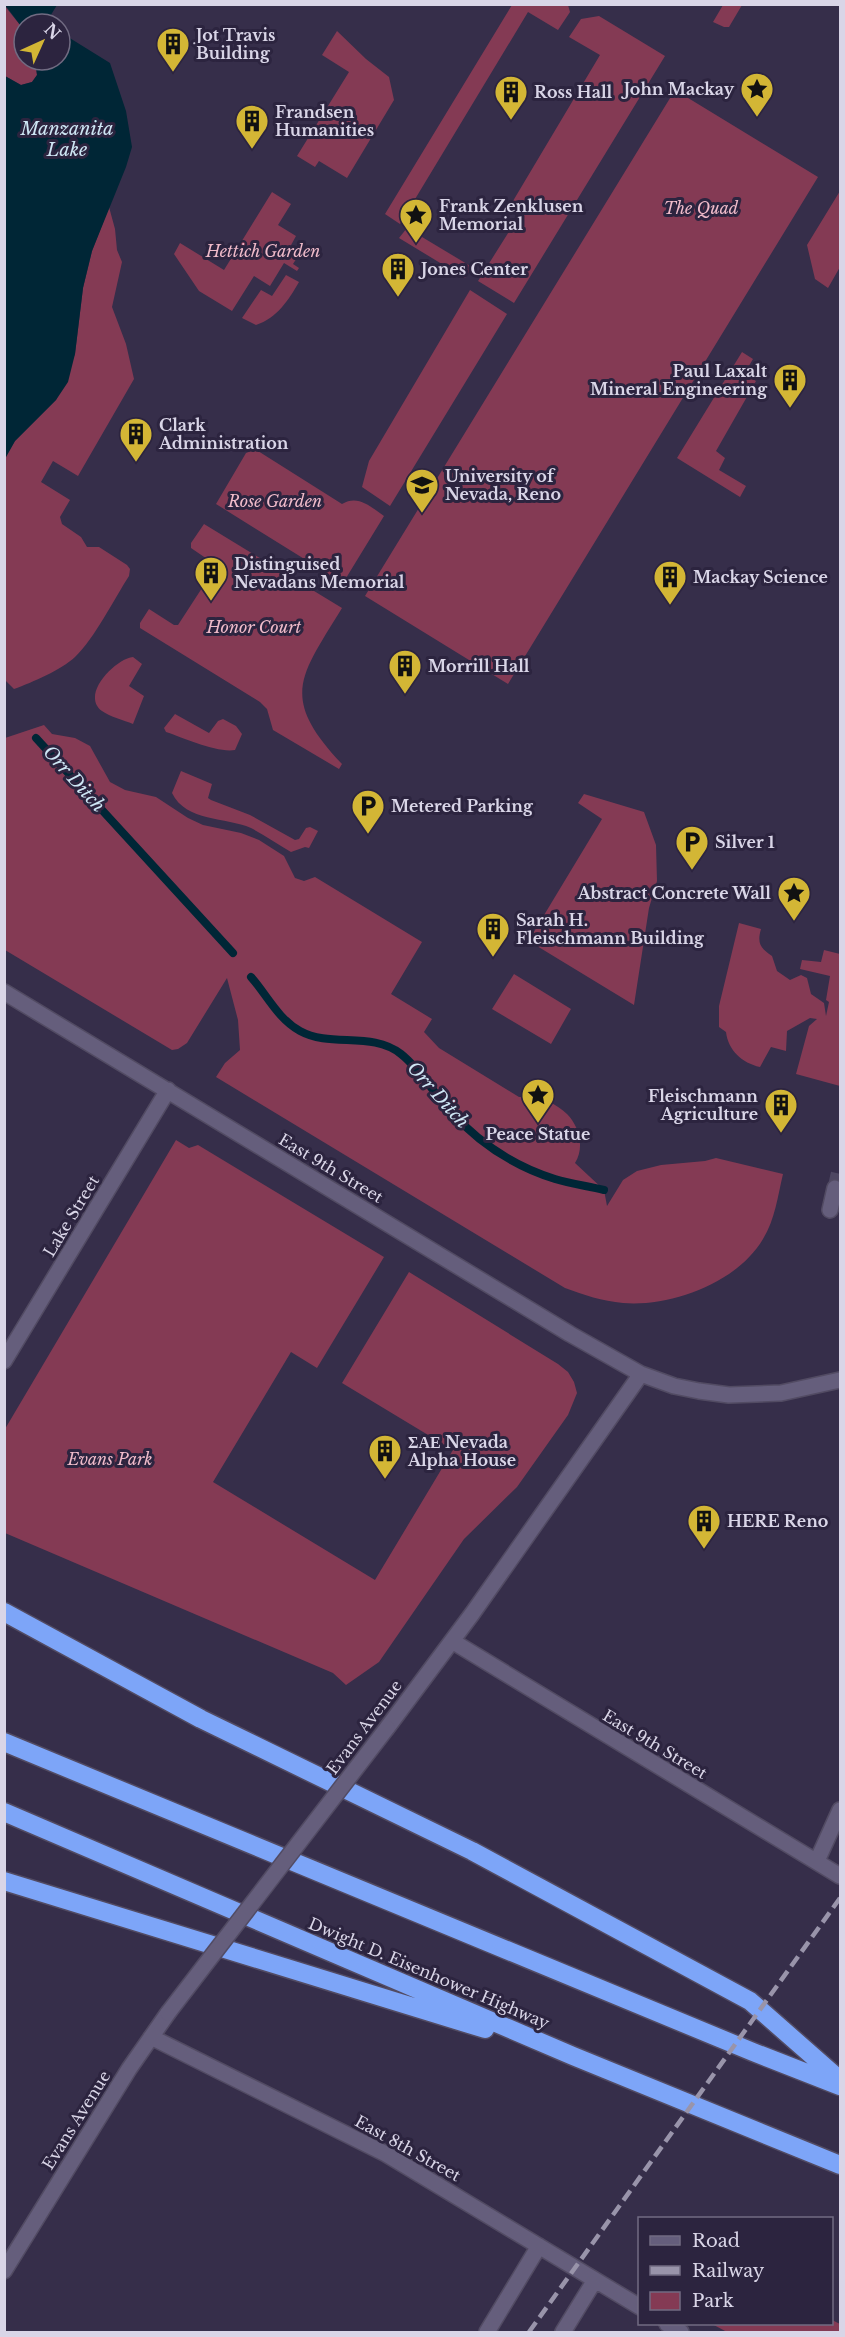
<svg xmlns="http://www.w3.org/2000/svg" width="845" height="2337" font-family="'Libre Baskerville',serif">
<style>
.green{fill:#843a54}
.water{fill:#002636}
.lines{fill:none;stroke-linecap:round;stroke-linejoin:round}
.stream{stroke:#002636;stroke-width:8}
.minor-tunnel{stroke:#4e4762;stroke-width:15;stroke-dasharray:15 8;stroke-linecap:butt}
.minor-casing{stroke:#524b63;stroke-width:18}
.highway-casing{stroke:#524b63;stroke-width:21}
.minor{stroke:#655e7c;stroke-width:15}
.highway{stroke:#7da5f8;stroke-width:18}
.rail{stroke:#9994aa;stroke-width:4.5;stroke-dasharray:12 6;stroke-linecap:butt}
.minor-bridge-casing{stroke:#524b63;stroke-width:18;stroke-linecap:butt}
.minor-bridge{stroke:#655e7c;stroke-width:15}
.labels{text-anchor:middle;stroke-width:6;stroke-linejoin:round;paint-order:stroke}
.poi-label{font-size:16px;font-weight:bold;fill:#d9d5e7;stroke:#2c243f;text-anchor:start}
.park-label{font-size:16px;font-style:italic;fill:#f0bbca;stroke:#2c243f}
.street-label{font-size:16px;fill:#d9d5e7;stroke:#2c243f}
.water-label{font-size:18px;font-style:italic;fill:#cee6f4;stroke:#2c243f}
</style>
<rect width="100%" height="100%" fill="#362e4a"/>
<path class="green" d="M 4,5 L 24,30 L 24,60 L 35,60 L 37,75 L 32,82 L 21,85 L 5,76 Z
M 512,5 L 568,5 L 570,12 L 558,30 L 528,12 L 400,224 L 385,214 Z
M 723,5 L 742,5 L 729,27 L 724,27 L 713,22 Z
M 599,16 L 665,56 L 514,303 L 478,281 L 520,214 L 510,206 L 600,55 L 569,37 L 581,19 Z
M 337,31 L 366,59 L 389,77 L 394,100 L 347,178 L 319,161 L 315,167 L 297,156 L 349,72 L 322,55 Z
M 675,90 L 818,177 L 508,684 L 365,596 Z
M 840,191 L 840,267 L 828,288 L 815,279 L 807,245 Z
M 272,192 L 291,204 L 278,225 L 296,236 L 290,247 L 300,253 L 293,264 L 299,268 L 297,271 L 284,263 L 270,286 L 254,276 L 232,311 L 199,291 L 174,254 L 180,243 L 224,270 Z
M 109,207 L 115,229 L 117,250 L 122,262 L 112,307 L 126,344 L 134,379 L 78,476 L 53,461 L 41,482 L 70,500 L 60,517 L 62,524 L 81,537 L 87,547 L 99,547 L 127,565 L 130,569 L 129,576 C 114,599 95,638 75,657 C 61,670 33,682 14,689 L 4,679 L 4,459 L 15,441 L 56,400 L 75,354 L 83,288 L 92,251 Z
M 407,228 L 472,267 L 465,278 L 399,238 Z
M 286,275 L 299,282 C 288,301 277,318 256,325 L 242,318 L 261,290 L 272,296 Z
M 470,290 L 507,314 L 390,506 L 362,487 L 369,461 Z
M 742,352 L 753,359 L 744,374 L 756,381 L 716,451 L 725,458 L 719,470 L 746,486 L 740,497 L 677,458 Z
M 251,451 L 258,451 L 342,504 C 358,494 371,507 384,516 L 343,583 L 216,504 L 246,453 Z
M 204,524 L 342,608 C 300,677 279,697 342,764 L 339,769 L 273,730 L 267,709 L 260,702 L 140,628 L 140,623 L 149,609 L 174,625 L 178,625 L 215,568 L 213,563 L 191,548 L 191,543 Z
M 133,657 L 142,664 L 129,686 L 144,696 L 133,724 C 124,720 110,717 102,711 C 80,695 115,659 133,657 Z
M 175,714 L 209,733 L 218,721 L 223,719 L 236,726 L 242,734 L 235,750 C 217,753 184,738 166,732 L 164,728 Z
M 44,725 L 52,734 L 75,738 L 90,746 L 110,782 L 125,790 L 156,797 L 188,818 L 203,825 L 241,833 L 259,840 L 284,856 L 295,878 L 304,881 L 315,877 L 422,942 L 391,994 L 432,1019 L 424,1032 L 439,1048 L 519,1097 L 523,1097 L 529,1091 C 541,1098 557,1104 567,1114 C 579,1126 585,1147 575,1163 L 604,1190 L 607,1206 L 623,1180 L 637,1171 L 661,1165 L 705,1161 L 716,1158 L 783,1174 C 778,1195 775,1220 763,1239 C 737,1283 671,1307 623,1303 C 602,1301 584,1295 565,1288 L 216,1077 L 225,1063 L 240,1050 L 238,1020 L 227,978 L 187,1043 L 178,1049 L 172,1050 L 5,950 L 5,738 Z
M 181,771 L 212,784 L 208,798 L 211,800 L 250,815 L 295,840 L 299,839 L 306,828 L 310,827 L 318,831 L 309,848 L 305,847 L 291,852 C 278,844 264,835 251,828 C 226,817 186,822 172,793 Z
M 584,794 L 644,812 L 656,845 L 657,881 L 649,908 L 634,1005 L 532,943 L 536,938 L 532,935 L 602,819 L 578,803 Z
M 739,923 L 761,929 C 757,943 760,948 772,956 L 777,971 L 790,980 L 801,975 L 807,978 L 811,994 L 824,1003 L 826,1016 L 829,1002 L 826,1000 L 830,976 L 800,969 L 802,960 L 821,962 L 824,950 L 840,954 L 840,1086 L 796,1074 L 809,1026 L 817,1019 L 810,1018 L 787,1031 L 786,1051 L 771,1047 L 760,1067 C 742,1063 728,1050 726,1032 L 719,1027 L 719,1006 Z
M 514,974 L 571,1009 L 551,1044 L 492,1009 Z
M 176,1140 L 189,1148 L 198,1145 L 203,1148 L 384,1257 L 317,1368 L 291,1352 L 213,1482 L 375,1580 L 453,1450 L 342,1383 L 409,1272 L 558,1364 L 568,1372 L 574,1382 L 577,1393 L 568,1415 L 517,1487 L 464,1539 L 379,1662 L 346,1685 L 333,1673 L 5,1533 L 5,1429 Z
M 832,2320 L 840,2324 L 840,2332 L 727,2332 L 712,2324 L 832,2324 Z"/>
<path class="water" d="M 5,5 L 5,4 L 57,5 L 46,23 L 47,24 L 24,24 L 24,30 Z
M 60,32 L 110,63 L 126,111 L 132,147 L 126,167 L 92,251 L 83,288 L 75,354 L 68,382 L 56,400 L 15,441 L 5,459 L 5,76 L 21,85 L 32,82 L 37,75 L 35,60 L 60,60 Z"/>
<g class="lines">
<path class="stream" d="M 36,738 L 233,953
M 251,977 C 267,995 278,1019 300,1031 C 331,1048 372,1031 401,1054 C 420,1069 433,1092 449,1110 C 478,1142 513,1166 555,1179 C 571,1184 588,1186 604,1190"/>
<path class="minor-tunnel" d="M 835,1188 L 840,1166"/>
<g class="minor-casing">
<path id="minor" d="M 4,992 L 570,1334 L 641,1374 L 674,1386 L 699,1391 L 729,1395 L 781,1393 L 840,1380
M 830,1210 L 835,1188
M 4,1361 L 168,1090
M 452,1641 L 840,1876
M 387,1728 L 472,1614 L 641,1374
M 817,1861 L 840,1810
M 151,2037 L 386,2154 L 640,2307
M 4,2271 L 129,2069 L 168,2013
M 667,2324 L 681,2332
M 487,2332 L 539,2246
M 563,2332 L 595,2280"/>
</g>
<g class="highway-casing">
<path id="highway" d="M 4,1612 L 201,1719 L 472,1851 L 750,2001 L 840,2080
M 4,1742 L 753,2052 L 840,2086
M 4,1812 L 573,2056 L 840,2165
M 4,1881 L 485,2029"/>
</g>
<use href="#minor" class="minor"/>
<use href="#highway" class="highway"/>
<path class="rail" d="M 529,2332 L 840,1898"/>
<g class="minor-bridge-casing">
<path id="minor-bridge" d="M 168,2013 L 387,1728"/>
</g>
<use href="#minor-bridge" class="minor-bridge"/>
</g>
<defs>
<g id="building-pin" transform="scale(1.725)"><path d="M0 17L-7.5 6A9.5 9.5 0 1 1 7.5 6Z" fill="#d3b635" stroke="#2c243f"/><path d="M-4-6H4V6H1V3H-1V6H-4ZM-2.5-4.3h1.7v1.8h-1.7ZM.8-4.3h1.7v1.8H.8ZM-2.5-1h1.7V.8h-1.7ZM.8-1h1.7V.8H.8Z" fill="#111"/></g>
<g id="sight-pin" transform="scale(1.725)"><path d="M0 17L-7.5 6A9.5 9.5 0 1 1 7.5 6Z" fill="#d3b635" stroke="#2c243f"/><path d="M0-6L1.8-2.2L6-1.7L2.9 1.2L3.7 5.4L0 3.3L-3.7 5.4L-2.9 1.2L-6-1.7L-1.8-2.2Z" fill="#111"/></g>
<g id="university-pin" transform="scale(1.725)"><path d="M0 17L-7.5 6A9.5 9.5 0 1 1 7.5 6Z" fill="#d3b635" stroke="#2c243f"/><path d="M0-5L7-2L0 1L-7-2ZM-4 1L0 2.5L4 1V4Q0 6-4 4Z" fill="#111"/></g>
<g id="parking-pin" transform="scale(1.725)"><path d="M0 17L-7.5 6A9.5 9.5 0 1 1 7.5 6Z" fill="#d3b635" stroke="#2c243f"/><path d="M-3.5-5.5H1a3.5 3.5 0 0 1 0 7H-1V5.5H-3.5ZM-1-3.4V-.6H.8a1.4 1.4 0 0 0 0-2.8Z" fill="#111"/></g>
</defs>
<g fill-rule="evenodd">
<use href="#building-pin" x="173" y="44"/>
<use href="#sight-pin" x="757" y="89"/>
<use href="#building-pin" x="511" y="92"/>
<use href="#building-pin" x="252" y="121"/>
<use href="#sight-pin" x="416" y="215"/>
<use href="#building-pin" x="398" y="269"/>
<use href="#building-pin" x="790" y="380"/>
<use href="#building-pin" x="136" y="434"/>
<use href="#university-pin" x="422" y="485"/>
<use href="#building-pin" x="211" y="573"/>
<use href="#building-pin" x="670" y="577"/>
<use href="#building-pin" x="405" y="666"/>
<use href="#parking-pin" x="368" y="806"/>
<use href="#parking-pin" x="692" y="842"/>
<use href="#sight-pin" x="794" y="893"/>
<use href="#building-pin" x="493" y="929"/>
<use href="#sight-pin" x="538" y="1095"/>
<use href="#building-pin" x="781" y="1105"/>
<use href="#building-pin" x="385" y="1451"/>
<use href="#building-pin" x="704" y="1521"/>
</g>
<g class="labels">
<g class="poi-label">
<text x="196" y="41">Jot Travis<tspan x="196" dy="18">Building</tspan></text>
<text x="734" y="95" text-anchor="end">John Mackay</text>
<text x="534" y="98">Ross Hall</text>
<text x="275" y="118">Frandsen<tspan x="275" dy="18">Humanities</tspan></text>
<text x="439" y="212">Frank Zenklusen<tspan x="439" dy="18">Memorial</tspan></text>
<text x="421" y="275">Jones Center</text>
<text x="767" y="377" text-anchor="end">Paul Laxalt<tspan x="767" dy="18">Mineral Engineering</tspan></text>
<text x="159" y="431">Clark<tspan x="159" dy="18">Administration</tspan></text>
<text x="445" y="482">University of<tspan x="445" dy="18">Nevada, Reno</tspan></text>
<text x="234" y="570">Distinguised<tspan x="234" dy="18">Nevadans Memorial</tspan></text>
<text x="693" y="583">Mackay Science</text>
<text x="428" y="672">Morrill Hall</text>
<text x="391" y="812">Metered Parking</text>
<text x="715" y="848">Silver 1</text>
<text x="771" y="899" text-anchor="end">Abstract Concrete Wall</text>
<text x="516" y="926">Sarah H.<tspan x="516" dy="18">Fleischmann Building</tspan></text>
<text x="758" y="1102" text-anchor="end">Fleischmann<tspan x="758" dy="18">Agriculture</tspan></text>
<text x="538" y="1140" text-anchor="middle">Peace Statue</text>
<text x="408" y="1448">ΣΑΕ Nevada<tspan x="408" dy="18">Alpha House</tspan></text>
<text x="727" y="1527">HERE Reno</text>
</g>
<g class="park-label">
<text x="701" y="214">The Quad</text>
<text x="263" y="257">Hettich Garden</text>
<text x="275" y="507">Rose Garden</text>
<text x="254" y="633">Honor Court</text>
<text x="110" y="1465">Evans Park</text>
</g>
<g class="street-label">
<text transform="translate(331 1168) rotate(31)" y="6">East 9th Street</text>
<text transform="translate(71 1216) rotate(-59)" y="6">Lake Street</text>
<text transform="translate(364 1727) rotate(-53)" y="6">Evans Avenue</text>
<text transform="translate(655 1744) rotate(31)" y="6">East 9th Street</text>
<text transform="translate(429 1973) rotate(23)" y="6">Dwight D. Eisenhower Highway</text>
<text transform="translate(76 2120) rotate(-58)" y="6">Evans Avenue</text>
<text transform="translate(408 2148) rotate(29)" y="6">East 8th Street</text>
</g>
<g class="water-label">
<text x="67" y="135">Manzanita<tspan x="67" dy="21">Lake</tspan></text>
<text transform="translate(74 779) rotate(48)" y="6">Orr Ditch</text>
<text transform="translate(438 1095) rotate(48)" y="6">Orr Ditch</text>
</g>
</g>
<rect width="845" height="2337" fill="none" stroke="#d9d5e7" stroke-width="12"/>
<rect x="638" y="2217" width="195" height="108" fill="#2c243f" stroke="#716b82" stroke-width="1.5"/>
<rect x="650" y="2236" width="30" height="9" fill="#655e7c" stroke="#716b82" stroke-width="1.5"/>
<text x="692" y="2247" font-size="18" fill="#d9d5e7">Road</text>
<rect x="650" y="2266" width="30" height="9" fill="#9994aa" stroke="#716b82" stroke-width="1.5"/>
<text x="692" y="2277" font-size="18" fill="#d9d5e7">Railway</text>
<rect x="650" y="2292" width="30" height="18" fill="#843a54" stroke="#716b82" stroke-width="1.5"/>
<text x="692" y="2307" font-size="18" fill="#d9d5e7">Park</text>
<g transform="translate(42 42) rotate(45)"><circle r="28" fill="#2c243f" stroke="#716b82" stroke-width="1.5"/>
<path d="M0-4.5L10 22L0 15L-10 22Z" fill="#d3b635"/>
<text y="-9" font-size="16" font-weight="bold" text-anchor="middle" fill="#d9d5e7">N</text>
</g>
</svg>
